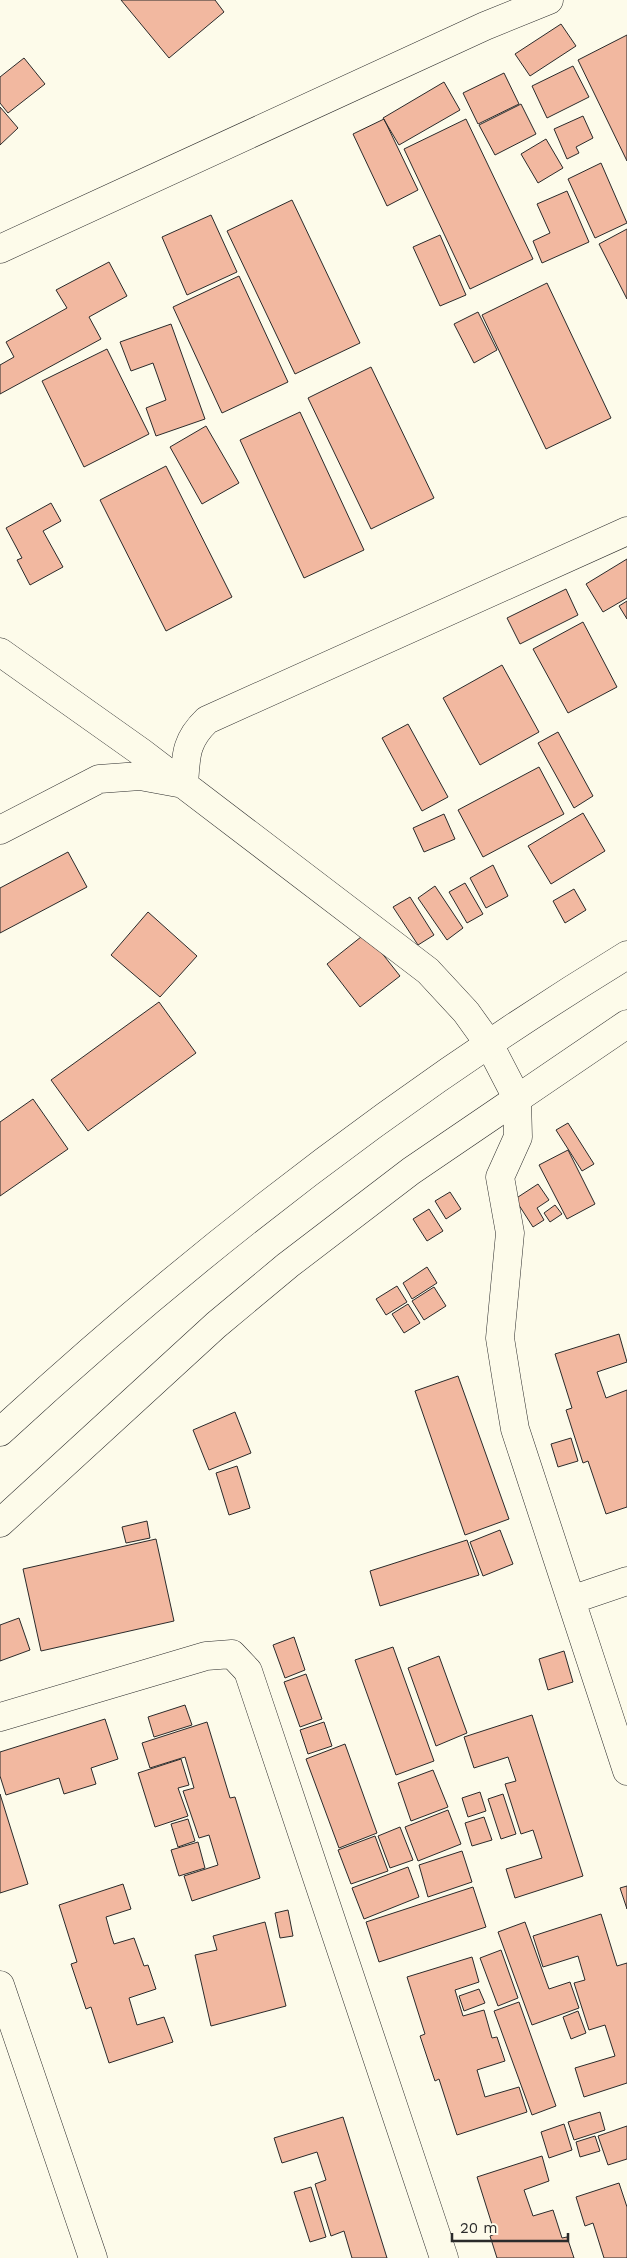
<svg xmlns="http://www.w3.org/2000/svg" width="627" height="2258" font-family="'Work Sans',sans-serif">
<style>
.building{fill:#f2b8a0;stroke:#2b2b2b}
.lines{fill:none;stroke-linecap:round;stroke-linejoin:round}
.street-casing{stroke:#2b2b2b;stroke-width:29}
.highway-casing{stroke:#2b2b2b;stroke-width:29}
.street{stroke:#fdfbea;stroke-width:28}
.highway{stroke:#fdfbea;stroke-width:28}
</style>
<rect width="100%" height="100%" fill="#fdfbea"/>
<path class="building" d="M 121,0 L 215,0 L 224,12 L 169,58 Z
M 561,24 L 576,46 L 530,76 L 515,54 Z
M 627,35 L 627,161 L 578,60 Z
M 24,58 L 45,84 L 8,113 L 0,103 L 0,77 Z
M 573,66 L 589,97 L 547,118 L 532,86 Z
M 504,73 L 519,104 L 478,124 L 463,93 Z
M 444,82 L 460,110 L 399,145 L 383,118 Z
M 521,104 L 536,134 L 495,155 L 479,125 Z
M 0,107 L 18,128 L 0,145 Z
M 583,116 L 593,138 L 576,147 L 579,153 L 567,159 L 554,129 Z
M 384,119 L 418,190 L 387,206 L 353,134 Z
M 466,119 L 533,259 L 470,289 L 404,149 Z
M 546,139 L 563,168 L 538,183 L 521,154 Z
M 601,163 L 627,223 L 595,238 L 568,179 Z
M 567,191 L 589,242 L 542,263 L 533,241 L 550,233 L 537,204 Z
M 292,200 L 360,343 L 295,374 L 227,231 Z
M 211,215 L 237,272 L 187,295 L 162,237 Z
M 627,229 L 627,299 L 599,244 Z
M 440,235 L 466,295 L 440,306 L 413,247 Z
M 109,262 L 127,296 L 89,317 L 101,339 L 0,394 L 0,365 L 14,357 L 6,342 L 67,308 L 56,290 Z
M 239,276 L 288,382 L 222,413 L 173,307 Z
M 547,283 L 611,418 L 546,449 L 482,315 Z
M 478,312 L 497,350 L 474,363 L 454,324 Z
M 171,324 L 205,419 L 156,436 L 146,408 L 166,400 L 153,363 L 131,371 L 120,342 Z
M 107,349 L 149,434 L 84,467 L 42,381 Z
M 371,367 L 434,498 L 371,529 L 308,398 Z
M 300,412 L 364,550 L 304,578 L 240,440 Z
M 206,426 L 239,483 L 202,504 L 170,447 Z
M 166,466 L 232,597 L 166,631 L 100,500 Z
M 51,503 L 61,521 L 43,531 L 63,567 L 30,585 L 17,560 L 22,558 L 6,528 Z
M 627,559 L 627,598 L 603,612 L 586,584 Z
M 566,589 L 578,615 L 520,644 L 507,618 Z
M 627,601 L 627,619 L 619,606 Z
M 583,622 L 617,687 L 568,713 L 533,649 Z
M 502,665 L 539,732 L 480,765 L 443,698 Z
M 408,724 L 448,797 L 422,811 L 382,738 Z
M 558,732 L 593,796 L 574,808 L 538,743 Z
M 539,767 L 564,814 L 483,857 L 458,810 Z
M 583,813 L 605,851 L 551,884 L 528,846 Z
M 444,814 L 455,839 L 424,852 L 413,828 Z
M 68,852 L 87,887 L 0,933 L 0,888 Z
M 493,865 L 508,896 L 486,908 L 470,878 Z
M 465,883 L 483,914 L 467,923 L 449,892 Z
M 435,886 L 463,928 L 447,940 L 418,898 Z
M 574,889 L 586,910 L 565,923 L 553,901 Z
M 410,897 L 434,935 L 418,945 L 393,907 Z
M 148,912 L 197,956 L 160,997 L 111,955 Z
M 366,933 L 400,976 L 360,1007 L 327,964 Z
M 159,1002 L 196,1053 L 88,1131 L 51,1080 Z
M 33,1099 L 68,1149 L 0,1196 L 0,1122 Z
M 568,1123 L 594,1164 L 582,1171 L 556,1130 Z
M 568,1150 L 595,1204 L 567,1219 L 539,1165 Z
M 538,1184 L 549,1200 L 537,1208 L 544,1220 L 533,1227 L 515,1199 Z
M 450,1192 L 461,1209 L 446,1219 L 435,1201 Z
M 555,1205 L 562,1214 L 550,1222 L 544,1213 Z
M 429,1209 L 443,1231 L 427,1241 L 413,1219 Z
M 427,1267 L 437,1283 L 412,1299 L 403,1283 Z
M 397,1286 L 407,1302 L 386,1315 L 376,1299 Z
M 434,1287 L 446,1306 L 424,1320 L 412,1301 Z
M 408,1304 L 420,1323 L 404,1333 L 392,1314 Z
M 619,1334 L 627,1362 L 597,1372 L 606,1398 L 627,1390 L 627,1507 L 606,1514 L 588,1461 L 583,1463 L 566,1410 L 572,1408 L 555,1354 Z
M 458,1376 L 509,1519 L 465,1535 L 415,1391 Z
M 235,1412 L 251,1453 L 209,1470 L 193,1430 Z
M 571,1438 L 578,1461 L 558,1467 L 551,1444 Z
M 237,1466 L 250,1508 L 229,1515 L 216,1473 Z
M 147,1521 L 150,1538 L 126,1543 L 122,1527 Z
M 500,1530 L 513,1564 L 483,1576 L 470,1542 Z
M 156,1539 L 174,1621 L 41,1651 L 23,1569 Z
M 467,1540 L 479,1575 L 380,1606 L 370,1571 Z
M 19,1618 L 30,1650 L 0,1661 L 0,1625 Z
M 294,1637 L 305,1670 L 285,1678 L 273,1645 Z
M 393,1647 L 434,1761 L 396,1775 L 355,1660 Z
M 564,1651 L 573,1682 L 548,1690 L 539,1659 Z
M 439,1656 L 467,1733 L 436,1746 L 408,1668 Z
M 306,1674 L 322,1719 L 300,1727 L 284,1682 Z
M 185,1705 L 192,1725 L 154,1737 L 148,1717 Z
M 532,1715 L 583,1876 L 515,1898 L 506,1869 L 542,1858 L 533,1830 L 521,1834 L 505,1784 L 516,1781 L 508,1757 L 474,1768 L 464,1737 Z
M 105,1719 L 118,1759 L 91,1768 L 96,1784 L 64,1794 L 59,1778 L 6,1795 L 0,1776 L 0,1752 Z
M 207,1722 L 230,1798 L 235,1797 L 260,1878 L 192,1901 L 184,1876 L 218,1865 L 209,1835 L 199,1838 L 183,1791 L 194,1788 L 185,1757 L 150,1768 L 142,1743 Z
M 324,1722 L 332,1746 L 308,1754 L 300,1730 Z
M 345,1744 L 377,1833 L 339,1848 L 306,1759 Z
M 181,1759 L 189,1785 L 178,1788 L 188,1816 L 155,1827 L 138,1773 Z
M 433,1770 L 448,1807 L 411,1821 L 398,1783 Z
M 480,1792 L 486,1811 L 468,1817 L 462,1798 Z
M 0,1794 L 28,1884 L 0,1893 Z
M 503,1794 L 516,1834 L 501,1839 L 488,1799 Z
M 448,1810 L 461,1844 L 418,1861 L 405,1827 Z
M 484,1817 L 492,1840 L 472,1846 L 465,1823 Z
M 188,1819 L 195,1841 L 178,1847 L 171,1824 Z
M 400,1827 L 413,1860 L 390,1868 L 378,1836 Z
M 375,1836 L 388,1871 L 351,1884 L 338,1850 Z
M 198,1842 L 205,1868 L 179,1876 L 171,1850 Z
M 462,1851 L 472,1882 L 428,1897 L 419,1865 Z
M 408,1867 L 419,1897 L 364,1919 L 352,1888 Z
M 123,1884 L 131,1909 L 106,1917 L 111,1935 L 114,1944 L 134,1938 L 144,1966 L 148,1965 L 156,1989 L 129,1998 L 137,2025 L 164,2017 L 173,2042 L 109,2063 L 91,2007 L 86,2009 L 71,1964 L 77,1962 L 59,1905 Z
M 627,1886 L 627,1909 L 620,1888 Z
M 473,1887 L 486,1927 L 379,1962 L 366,1922 Z
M 288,1910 L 293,1936 L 280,1938 L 275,1913 Z
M 601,1914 L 617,1966 L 627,1963 L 627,2083 L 584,2097 L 575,2068 L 615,2056 L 605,2025 L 589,2030 L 574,1983 L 585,1980 L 578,1956 L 543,1967 L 533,1936 Z
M 265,1922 L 286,2006 L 211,2026 L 195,1955 L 217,1950 L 213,1936 Z
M 525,1922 L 549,1989 L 570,1982 L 579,2008 L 532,2025 L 498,1932 Z
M 501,1950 L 518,1998 L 498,2006 L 480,1958 Z
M 472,1957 L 479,1982 L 455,1990 L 463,2016 L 484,2010 L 492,2038 L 497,2037 L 505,2061 L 477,2070 L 485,2097 L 519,2087 L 527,2112 L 457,2135 L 439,2079 L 435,2081 L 420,2036 L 425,2034 L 407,1977 Z
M 479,1989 L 485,2003 L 464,2011 L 459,1996 Z
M 519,2002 L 556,2106 L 532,2115 L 494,2011 Z
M 578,2011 L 586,2033 L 571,2039 L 563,2017 Z
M 600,2112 L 605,2130 L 574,2140 L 568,2122 Z
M 343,2117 L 387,2258 L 352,2258 L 344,2231 L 331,2236 L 315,2184 L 326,2180 L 317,2152 L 282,2163 L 274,2138 Z
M 564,2124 L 572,2150 L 549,2158 L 541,2132 Z
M 627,2126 L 627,2159 L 608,2165 L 598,2136 Z
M 595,2136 L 600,2151 L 580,2157 L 576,2142 Z
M 542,2156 L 549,2181 L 524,2190 L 533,2216 L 553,2210 L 562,2238 L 567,2237 L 574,2258 L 497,2258 L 490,2236 L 495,2234 L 477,2177 Z
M 619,2183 L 627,2207 L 627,2258 L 604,2258 L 593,2223 L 585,2226 L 576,2197 Z
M 311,2187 L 326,2237 L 310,2242 L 294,2192 Z"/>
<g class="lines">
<g class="street-casing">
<path id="street" d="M 0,249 L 485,26 L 549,0
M 0,652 L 141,752 L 428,971 L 466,1012 L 489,1044 L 517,1098 L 518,1137 L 500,1177 L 510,1233 L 500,1338 L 507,1382 L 515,1429 L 627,1771
M 184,785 C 186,756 185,741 207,720 L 627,531
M 0,830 L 99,779 L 140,776 L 178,783
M 571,1600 L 627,1581
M 0,1717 L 206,1656 L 232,1654 L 248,1671 L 444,2258
M 0,1985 L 93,2258"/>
</g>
<g class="highway-casing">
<path id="highway" d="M 0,1432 C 193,1254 403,1092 627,955
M 0,1523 L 216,1325 L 288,1265 L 411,1171 L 627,1024"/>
</g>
<use href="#street" class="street"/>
<use href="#highway" class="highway"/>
</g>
<path d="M452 2233v8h116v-8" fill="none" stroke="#2b2b2b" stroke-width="2.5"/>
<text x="460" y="2233" font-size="15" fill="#2b2b2b" stroke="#fdfbea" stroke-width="4" paint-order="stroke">20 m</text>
</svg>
